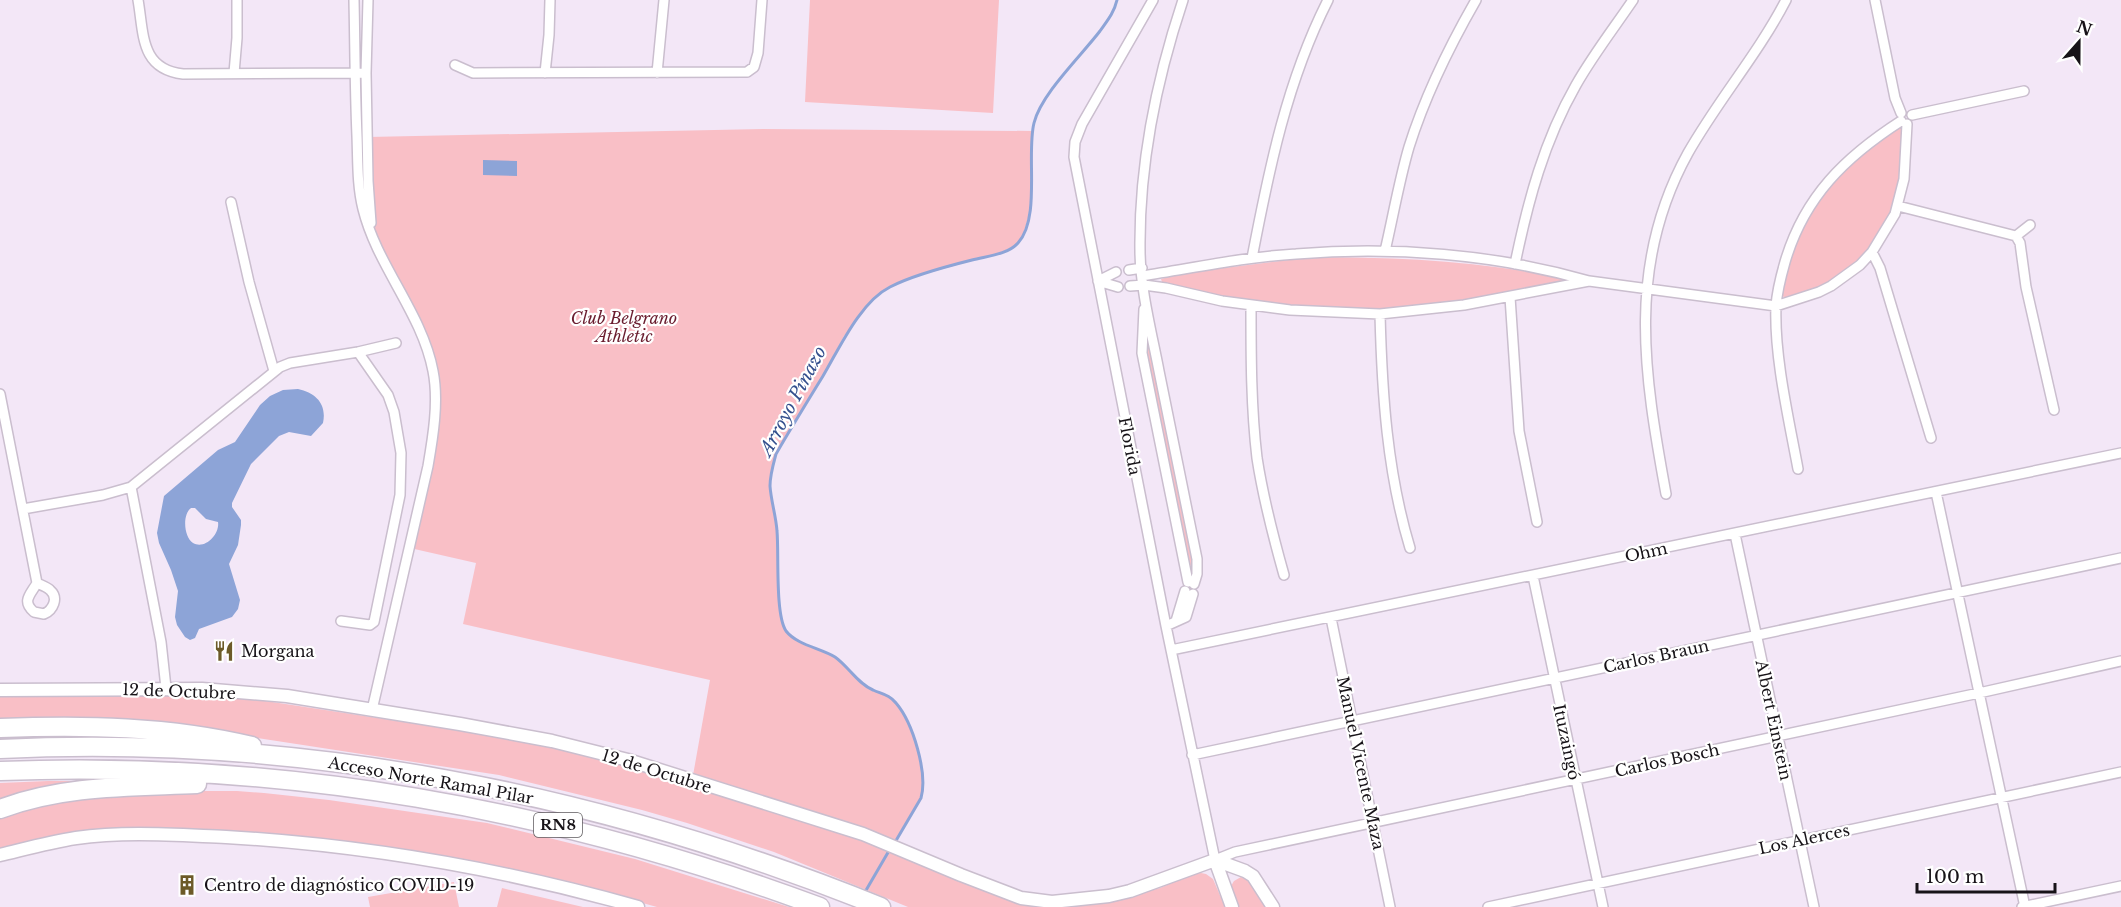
<svg xmlns="http://www.w3.org/2000/svg" width="2121" height="907" font-family="'Libre Baskerville',serif">
<style>
.green{fill:#f9bfc6}
.water{fill:#8da4d7;fill-rule:evenodd}
.lines{fill:none;stroke-linecap:round;stroke-linejoin:round}
.stream{stroke:#8da4d7;stroke-width:3}
.minor-casing{stroke:#cabece;stroke-width:12}
.tertiary-casing{stroke:#cabece;stroke-width:15}
.motorway-casing{stroke:#cabece;stroke-width:21}
.minor{stroke:#fff;stroke-width:9}
.tertiary{stroke:#fff;stroke-width:12}
.motorway{stroke:#fff;stroke-width:18}
.labels{text-anchor:middle;stroke-width:4.5;stroke-linejoin:round;paint-order:stroke}
.shield{fill:#fff;stroke:#5d5a5d;stroke-width:1.5}
.shield-label{font-size:15px;font-weight:bold;fill:#171318}
.park-label{font-size:16px;font-style:italic;fill:#6a1d2f;stroke:#fff}
.street-label{font-size:16px;fill:#171318;stroke:#fff}
.poi-label{font-size:16px;fill:#171318;stroke:#fff;text-anchor:start}
.water-label{font-size:18px;font-style:italic;fill:#35508e;stroke:#fff}
</style>
<rect width="100%" height="100%" fill="#f3e7f7"/>
<path class="green" d="M 810,0 L 999,0 L 993,113 L 805,102 Z
M 1904,125 L 1901,177 L 1892,212 L 1864,258 L 1837,278 L 1815,290 L 1785,299 L 1780,292 L 1794,246 L 1806,219 L 1829,186 L 1881,136 Z
M 763,129 L 1033,131 L 1031,201 L 1028,218 L 1022,238 L 1016,245 L 1000,253 L 914,277 L 888,287 L 876,297 L 844,336 L 824,374 L 776,454 C 773,464 770,475 770,486 C 771,501 776,516 777,531 C 779,553 775,615 786,631 C 797,645 820,648 835,657 C 848,666 858,684 873,690 C 882,694 890,695 896,703 C 912,723 928,773 921,798 L 892,845 L 692,781 L 710,680 L 463,624 L 476,563 L 410,548 L 432,433 L 431,365 L 374,240 L 368,137 Z
M 1311,257 C 1395,257 1480,261 1563,278 L 1566,281 C 1504,294 1441,309 1377,311 C 1308,314 1234,301 1168,285 L 1162,282 L 1161,279 L 1183,273 Z
M 1148,344 L 1149,344 L 1194,565 L 1192,567 L 1189,564 L 1147,360 L 1146,345 Z
M 0,694 L 168,694 L 253,699 L 517,739 L 557,747 L 610,761 L 863,839 L 1015,902 L 1058,906 L 1106,902 L 1160,888 L 1193,874 L 1201,873 L 1206,874 L 1213,879 L 1225,907 L 908,907 L 774,852 L 687,823 L 642,810 L 499,775 L 191,728 L 0,722 Z
M 48,781 L 141,781 L 0,804 L 0,783 Z
M 157,791 L 237,791 L 264,793 L 329,800 L 487,823 L 635,859 L 789,907 L 657,907 L 581,886 L 201,831 L 0,849 L 0,814 L 47,800 Z
M 1241,877 L 1253,883 L 1269,907 L 1238,907 L 1231,886 L 1234,881 Z
M 454,882 L 459,907 L 370,907 L 368,897 Z
M 502,888 L 583,907 L 497,907 Z"/>
<path class="water" d="M 483,160 L 517,161 L 517,176 L 483,175 Z
M 298,389 C 316,393 327,404 323,423 L 311,436 L 289,432 L 279,436 L 251,464 L 232,503 L 232,507 L 241,520 L 241,525 L 238,545 L 229,564 L 240,600 L 238,609 L 232,617 L 199,629 L 195,638 L 190,640 L 185,637 L 177,625 L 175,617 L 178,591 L 171,570 L 159,543 L 157,533 L 164,496 L 218,450 L 235,442 L 260,405 L 270,396 L 283,390 ZM 191,508 L 195,508 L 206,519 L 218,522 C 220,534 205,550 193,543 C 184,537 182,515 191,508 Z"/>
<g class="lines">
<path class="stream" d="M 894,844 L 921,798 C 928,773 913,723 896,703 C 890,695 882,694 873,690 C 858,684 848,666 835,657 C 820,648 797,645 786,631 C 775,615 779,553 777,531 C 776,516 771,501 770,486 C 770,475 773,465 776,454 C 791,428 807,402 823,376 C 839,349 860,302 890,287 C 911,276 948,266 972,260 C 987,256 1007,255 1018,243 C 1041,218 1026,154 1034,123 C 1041,94 1081,56 1100,31 C 1107,21 1114,13 1117,0
M 865,892 L 890,849"/>
<g class="minor-casing">
<path id="minor" d="M 138,0 C 144,34 140,69 183,74 L 366,73
M 354,0 C 355,46 355,91 357,136 C 358,161 357,185 363,209 C 377,266 422,313 433,371 C 439,401 433,437 428,466 L 372,710
M 368,0 L 366,73 L 368,181 L 371,223
M 1153,0 L 1082,124 L 1075,142 L 1074,157 L 1166,626 L 1215,860 L 1235,852 L 1979,693 L 2121,661
M 1183,0 C 1156,81 1139,164 1140,250 C 1140,288 1152,334 1159,371 C 1172,434 1184,496 1197,559 L 1197,574 L 1194,584
M 1875,0 L 1895,98 L 1901,113
M 455,65 L 473,73 L 747,72 L 754,67 L 758,53 L 762,0
M 234,73 L 237,38 L 237,0
M 545,73 L 549,35 L 550,0
M 657,73 L 664,0
M 1912,115 L 2024,91
M 231,202 L 249,282 L 274,371
M 1898,206 L 2016,236 L 2020,243 L 2026,287 L 2054,410
M 2016,236 L 2030,225
M 1385,251 C 1393,217 1399,181 1409,147 C 1425,96 1449,47 1476,0
M 1872,252 L 1880,268 L 1931,438
M 1252,258 C 1269,169 1287,81 1328,0
M 1515,264 C 1528,201 1544,141 1576,85 C 1593,55 1614,28 1633,0
M 1129,270 L 1142,268
M 1098,281 L 1118,287
M 1098,281 L 1116,272
M 1589,281 L 1776,306 L 1819,292 L 1831,286 L 1860,265 L 1872,252 L 1895,214 L 1904,179 L 1907,124
M 1130,286 L 1144,285 L 1166,288 L 1222,301 L 1290,310 L 1380,314 L 1464,305 L 1589,281 C 1495,254 1393,246 1296,254 C 1244,257 1194,268 1142,276
M 1510,297 L 1519,431 L 1537,522
M 1251,306 C 1251,356 1251,407 1257,458 C 1263,497 1273,536 1284,575
M 1144,309 L 1142,353 L 1188,582
M 1380,314 C 1382,393 1387,472 1410,548
M 0,394 L 37,583
M 1798,469 C 1789,420 1774,356 1776,306 C 1777,292 1781,276 1785,262 C 1804,197 1845,157 1901,121
M 131,487 L 161,642 L 166,688
M 1936,492 L 2025,907
M 1666,494 C 1644,374 1626,265 1688,153 C 1718,100 1758,54 1786,0
M 23,509 L 103,495 L 131,487 L 280,367 L 290,363 L 358,352 L 396,343
M 1735,534 L 1814,907
M 1533,576 L 1603,907
M 37,583 C 41,585 47,587 50,590 C 59,598 53,610 44,614 L 34,612 C 21,601 31,594 37,583 Z
M 1331,618 L 1390,907
M 341,621 L 370,625 L 374,622 L 400,495 L 401,453 L 394,412 L 388,395 L 358,352
M 1176,621 L 1185,591
M 1166,626 L 1186,617 L 1193,594
M 1171,650 L 2121,453
M 1192,755 L 2121,558
M 1488,907 L 2121,772
M 2022,907 L 2121,886"/>
</g>
<g class="tertiary-casing">
<path id="tertiary" d="M 0,690 L 202,689 L 287,696 L 460,724 L 552,741 L 628,760 L 863,834 L 961,875 L 1021,898 L 1052,902 L 1109,896 L 1130,891 L 1215,860 L 1245,871 L 1253,876 L 1273,907
M 0,855 C 25,849 50,842 76,838 C 125,831 176,835 226,837 C 365,845 503,869 638,907
M 1215,860 L 1232,907"/>
</g>
<g class="motorway-casing">
<path id="motorway" d="M 0,728 C 85,725 169,726 252,746
M 0,749 C 303,734 602,794 881,907
M 0,771 C 284,760 554,808 820,907
M 0,809 C 63,785 130,787 197,784"/>
</g>
<use href="#minor" class="minor"/>
<use href="#tertiary" class="tertiary"/>
<use href="#motorway" class="motorway"/>
</g>
<defs>
<g id="restaurant-bare" transform="scale(1.62)"><path d="M-5-6h1v4h1v-4h1v4h1v-4h1v5L-1.5 .5V6h-2V.5L-5-1ZM5-6V6H3V1.5H1.5Q1.5-4 5-6Z" fill="#6c5a28" stroke="#fff" stroke-width="2.5" paint-order="stroke"/></g>
<g id="building-bare" transform="scale(1.62)"><path d="M-4-6H4V6H1V3H-1V6H-4ZM-2.5-4.3h1.7v1.8h-1.7ZM.8-4.3h1.7v1.8H.8ZM-2.5-1h1.7V.8h-1.7ZM.8-1h1.7V.8H.8Z" fill="#6c5a28" stroke="#fff" stroke-width="2.5" paint-order="stroke"/></g>
</defs>
<g fill-rule="evenodd">
<use href="#restaurant-bare" x="224" y="651"/>
<use href="#building-bare" x="187" y="885"/>
</g>
<g class="labels">
<rect class="shield" x="534" y="813" width="48" height="24" rx="4.5"/>
<g class="shield-label">
<text x="558" y="830">RN8</text>
</g>
<g class="park-label">
<text x="624" y="324">Club Belgrano<tspan x="624" dy="18">Athletic</tspan></text>
</g>
<g class="street-label">
<text transform="translate(1130 446) rotate(79)" y="6">Florida</text>
<text transform="translate(1646 552) rotate(-12)" y="6">Ohm</text>
<text transform="translate(1656 656) rotate(-12)" y="6">Carlos Braun</text>
<text transform="translate(179 691) rotate(2)" y="6">12 de Octubre</text>
<text transform="translate(1774 720) rotate(78)" y="6">Albert Einstein</text>
<text transform="translate(1567 742) rotate(78)" y="6">Ituzaingó</text>
<text transform="translate(1667 760) rotate(-12)" y="6">Carlos Bosch</text>
<text transform="translate(1361 763) rotate(78)" y="6">Manuel Vicente Maza</text>
<text transform="translate(657 771) rotate(17)" y="6">12 de Octubre</text>
<text transform="translate(431 780) rotate(10)" y="6">Acceso Norte Ramal Pilar</text>
<text transform="translate(1804 839) rotate(-12)" y="6">Los Alerces</text>
</g>
<g class="poi-label">
<text x="241" y="657">Morgana</text>
<text x="204" y="891">Centro de diagnóstico COVID-19</text>
</g>
<g class="water-label">
<text transform="translate(793 401) rotate(-62)" y="6">Arroyo Pinazo</text>
</g>
</g>
<g transform="translate(2079 42) rotate(21)" stroke="#ffffff" stroke-width="4.5" paint-order="stroke">
<path d="M0-4.5L10 22L0 15L-10 22Z" fill="#171318"/>
<text y="-9" font-size="16" font-weight="bold" text-anchor="middle" fill="#171318">N</text>
</g>
<path d="M1917 883v9h138v-9" fill="none" stroke="#171318" stroke-width="3"/>
<text x="1926" y="883" font-size="18" fill="#171318" stroke="#ffffff" stroke-width="4.5" paint-order="stroke">100 m</text>
</svg>
